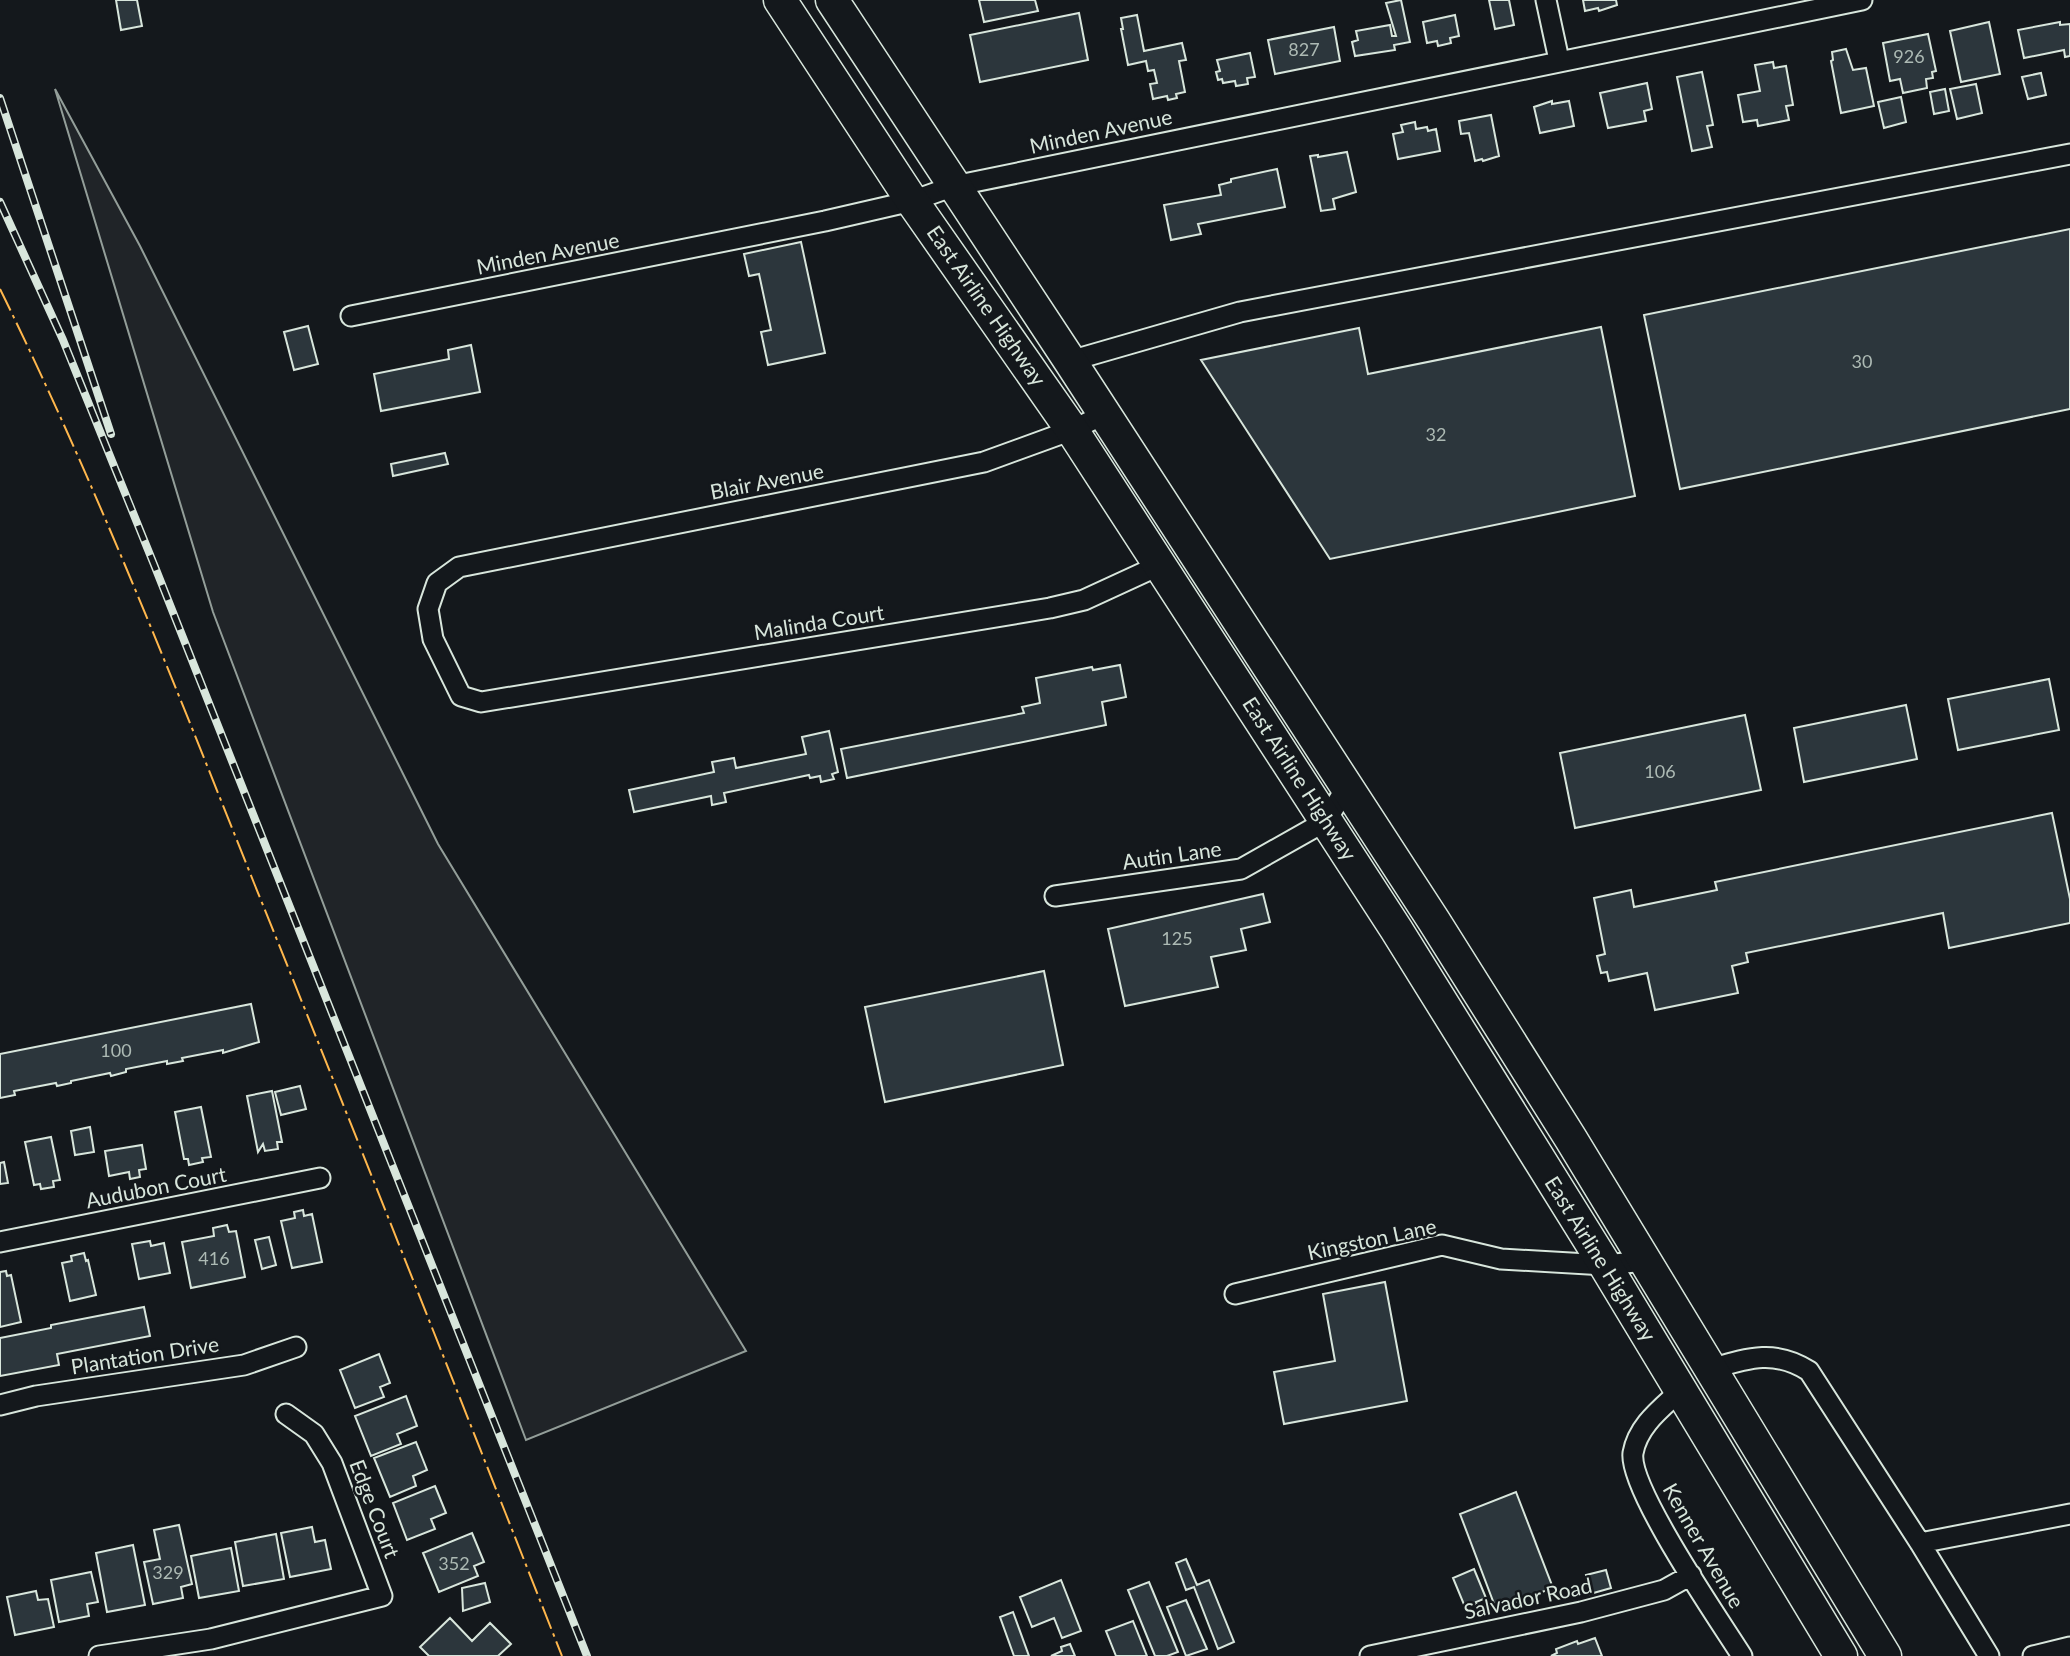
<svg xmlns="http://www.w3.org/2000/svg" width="2070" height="1656" font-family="Lato,sans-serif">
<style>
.green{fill:#202428;stroke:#939e99;stroke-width:2}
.building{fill:#2c363c;stroke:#d8e6dc;stroke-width:2}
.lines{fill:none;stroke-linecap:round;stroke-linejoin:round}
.minor-casing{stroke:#d8e6dc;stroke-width:23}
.trunk-casing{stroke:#d8e6dc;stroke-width:35}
.minor{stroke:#14181c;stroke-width:19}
.trunk{stroke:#14181c;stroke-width:32}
.rail-casing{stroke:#d8e6dc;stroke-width:8}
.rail{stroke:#14181c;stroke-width:5;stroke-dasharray:16;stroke-linecap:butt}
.power{stroke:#ffb74d;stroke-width:2;stroke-dasharray:24 5 3.5 5;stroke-linecap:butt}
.labels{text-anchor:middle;stroke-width:5;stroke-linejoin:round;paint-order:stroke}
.number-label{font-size:18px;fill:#adbab4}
.street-label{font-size:21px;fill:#d8e6dc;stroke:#14181c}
</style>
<rect width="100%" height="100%" fill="#14181c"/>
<path class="green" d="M 55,89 L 140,246 L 438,844 L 746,1351 L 526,1440 L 213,612 Z"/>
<path class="building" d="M 116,0 L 137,0 L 142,26 L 121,30 Z
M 979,0 L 1035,0 L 1038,11 L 984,22 Z
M 1401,0 L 1410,42 L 1394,45 L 1395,50 L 1355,56 L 1352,42 L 1358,40 L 1356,31 L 1390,25 L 1392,36 L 1396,36 L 1386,3 Z
M 1489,0 L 1509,0 L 1514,25 L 1495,29 Z
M 1583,0 L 1616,0 L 1617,5 L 1599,11 L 1598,8 L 1585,11 Z
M 1079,13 L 1088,60 L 980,82 L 970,35 Z
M 1137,15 L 1144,51 L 1182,43 L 1186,60 L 1179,61 L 1185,92 L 1176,94 L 1177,98 L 1168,100 L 1167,96 L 1153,99 L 1150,84 L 1157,83 L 1154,70 L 1148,71 L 1146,61 L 1128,65 L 1121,29 L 1123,29 L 1121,18 Z
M 1455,15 L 1459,36 L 1450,38 L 1451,43 L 1438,46 L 1437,41 L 1427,43 L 1423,22 Z
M 1989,22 L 2000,74 L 1961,82 L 1950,31 Z
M 2060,22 L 2060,25 L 2070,24 L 2070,56 L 2065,57 L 2064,50 L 2024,58 L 2018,30 Z
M 1334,27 L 1340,61 L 1275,74 L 1268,40 Z
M 1928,34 L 1936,71 L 1932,72 L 1933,78 L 1926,79 L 1927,88 L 1903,93 L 1900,79 L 1890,81 L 1883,43 Z
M 1846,49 L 1853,70 L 1866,68 L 1874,106 L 1841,113 L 1831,61 L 1833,60 L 1832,52 Z
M 1250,53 L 1255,77 L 1247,78 L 1248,84 L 1236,86 L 1235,81 L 1223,83 L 1222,79 L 1218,80 L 1216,72 L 1220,71 L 1217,60 Z
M 1773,62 L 1774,68 L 1786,66 L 1793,105 L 1786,106 L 1789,120 L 1758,126 L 1757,120 L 1743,122 L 1738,95 L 1760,91 L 1755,65 Z
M 1702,72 L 1713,125 L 1707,126 L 1712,147 L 1692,151 L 1677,77 Z
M 2041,73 L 2046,95 L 2028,99 L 2022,77 Z
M 1647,83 L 1652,109 L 1644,111 L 1646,121 L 1608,128 L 1600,93 Z
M 1976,84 L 1982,113 L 1957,119 L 1950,89 Z
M 1945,89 L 1949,111 L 1934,114 L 1930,92 Z
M 1901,97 L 1906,122 L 1884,128 L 1878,102 Z
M 1552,101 L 1552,104 L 1569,101 L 1574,126 L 1540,133 L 1534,107 Z
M 1491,115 L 1499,156 L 1483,161 L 1482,159 L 1475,161 L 1469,133 L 1461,134 L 1459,121 Z
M 1415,122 L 1416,129 L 1427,127 L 1428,131 L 1436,129 L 1440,151 L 1398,159 L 1393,134 L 1403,132 L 1401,125 Z
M 1347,152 L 1356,192 L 1333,199 L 1335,209 L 1321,211 L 1310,156 L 1318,155 L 1318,157 Z
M 1277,169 L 1285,207 L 1198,224 L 1201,234 L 1171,240 L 1164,205 L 1221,195 L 1219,185 L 1231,182 L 1231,179 Z
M 2070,229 L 2070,409 L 1680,489 L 1644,315 Z
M 801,242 L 825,353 L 768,365 L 761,332 L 771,330 L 759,274 L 749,276 L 744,254 Z
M 308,326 L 318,364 L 294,370 L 284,332 Z
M 1601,327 L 1635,496 L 1330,559 L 1201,360 L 1359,328 L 1368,374 Z
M 471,345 L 480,392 L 381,411 L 374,374 L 449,359 L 448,350 Z
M 445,453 L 448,464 L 393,476 L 391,464 Z
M 1120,665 L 1126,697 L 1102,702 L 1106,725 L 847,778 L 841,749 L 1024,713 L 1022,707 L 1040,703 L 1036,678 L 1092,667 L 1093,670 Z
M 2049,679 L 2059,730 L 1958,750 L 1948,699 Z
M 1906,705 L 1917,759 L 1804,782 L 1794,728 Z
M 1745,715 L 1761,790 L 1575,828 L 1560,753 Z
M 829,731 L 838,772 L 832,774 L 834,779 L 821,782 L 820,776 L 810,778 L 809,775 L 724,793 L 726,802 L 712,805 L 711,796 L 634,812 L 629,790 L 714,772 L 712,762 L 734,758 L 736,768 L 806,754 L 802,737 Z
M 2052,813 L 2070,899 L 2070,923 L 1949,948 L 1943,913 L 1746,953 L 1748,962 L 1732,966 L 1738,993 L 1655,1010 L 1647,973 L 1609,981 L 1607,972 L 1601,973 L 1597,956 L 1605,954 L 1594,898 L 1631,890 L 1634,907 L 1717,890 L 1715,882 Z
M 1263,894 L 1270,922 L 1241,929 L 1246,950 L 1211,957 L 1218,987 L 1125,1006 L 1108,929 Z
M 1044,971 L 1063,1065 L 885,1102 L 865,1007 Z
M 251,1004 L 259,1042 L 223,1053 L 223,1050 L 182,1058 L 183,1061 L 167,1064 L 167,1061 L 126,1069 L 126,1072 L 111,1076 L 110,1073 L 71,1081 L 71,1083 L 57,1086 L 56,1083 L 14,1091 L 15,1095 L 0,1098 L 0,1054 Z
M 300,1086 L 306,1109 L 281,1115 L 275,1092 Z
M 272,1091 L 282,1142 L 277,1142 L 278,1149 L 265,1151 L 263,1144 L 258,1152 L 247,1096 Z
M 201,1107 L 211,1157 L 202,1158 L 203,1162 L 189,1165 L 188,1159 L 184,1159 L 175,1112 Z
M 90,1127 L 94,1152 L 75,1155 L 71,1131 Z
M 51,1137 L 60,1180 L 53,1181 L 54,1187 L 41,1189 L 40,1184 L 34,1185 L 25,1142 Z
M 142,1145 L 146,1169 L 139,1170 L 140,1177 L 130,1179 L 129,1172 L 109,1176 L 105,1151 Z
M 4,1162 L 8,1183 L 0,1184 L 0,1163 Z
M 303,1210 L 304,1216 L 312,1214 L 322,1262 L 292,1268 L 281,1221 L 295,1218 L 294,1212 Z
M 227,1225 L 229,1232 L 236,1231 L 245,1277 L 191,1288 L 182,1242 L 214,1236 L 213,1228 Z
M 269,1237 L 276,1265 L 262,1269 L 255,1240 Z
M 150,1241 L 151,1246 L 164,1243 L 170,1273 L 139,1279 L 132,1244 Z
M 84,1253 L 86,1261 L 88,1260 L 96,1295 L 70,1301 L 62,1263 L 72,1261 L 71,1256 Z
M 6,1271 L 7,1276 L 11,1275 L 21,1322 L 0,1327 L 0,1272 Z
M 1385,1282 L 1407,1401 L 1284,1424 L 1274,1372 L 1335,1361 L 1323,1294 Z
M 144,1307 L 150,1336 L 57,1354 L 59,1365 L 0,1376 L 0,1338 L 51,1328 L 51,1325 Z
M 379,1354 L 390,1383 L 380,1387 L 384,1397 L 355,1408 L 340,1370 Z
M 406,1396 L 417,1426 L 397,1434 L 401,1444 L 371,1456 L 355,1416 Z
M 416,1442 L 427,1470 L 413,1476 L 416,1486 L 390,1497 L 374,1458 Z
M 435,1486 L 446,1513 L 431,1519 L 435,1529 L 407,1540 L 393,1503 Z
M 1516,1492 L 1553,1588 L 1496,1609 L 1460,1514 Z
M 179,1525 L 192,1584 L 181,1587 L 183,1598 L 153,1604 L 144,1562 L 160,1559 L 154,1530 Z
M 312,1527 L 315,1542 L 325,1540 L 331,1569 L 290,1577 L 281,1533 Z
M 472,1533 L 484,1562 L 474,1566 L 478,1576 L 439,1592 L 423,1553 Z
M 276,1534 L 284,1579 L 243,1586 L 235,1542 Z
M 133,1545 L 145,1605 L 107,1612 L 96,1553 Z
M 231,1548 L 239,1591 L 199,1598 L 191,1556 Z
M 1186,1559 L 1197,1585 L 1209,1580 L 1234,1642 L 1218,1649 L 1194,1587 L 1186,1590 L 1176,1563 Z
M 1474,1569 L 1486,1598 L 1476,1602 L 1477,1605 L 1465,1607 L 1453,1578 Z
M 1606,1570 L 1611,1588 L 1590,1594 L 1586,1575 Z
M 91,1572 L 98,1602 L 87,1604 L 89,1616 L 59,1622 L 51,1580 Z
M 1061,1580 L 1081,1631 L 1062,1638 L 1054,1618 L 1032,1627 L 1020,1597 Z
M 1149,1582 L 1178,1652 L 1167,1656 L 1155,1656 L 1128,1590 Z
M 485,1583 L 490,1602 L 463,1611 L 462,1588 Z
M 36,1591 L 38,1600 L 48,1599 L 54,1627 L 15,1635 L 7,1597 Z
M 1186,1600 L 1207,1649 L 1186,1656 L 1167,1607 Z
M 1013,1612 L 1029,1656 L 1014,1656 L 1000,1617 Z
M 450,1618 L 472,1641 L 490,1623 L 511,1644 L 498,1656 L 429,1656 L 420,1647 Z
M 1133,1621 L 1147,1656 L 1116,1656 L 1106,1631 Z
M 1595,1638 L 1602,1656 L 1551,1656 L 1557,1653 L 1556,1649 L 1577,1641 L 1578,1644 Z
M 1070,1644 L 1075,1656 L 1051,1656 L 1062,1651 L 1061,1647 Z"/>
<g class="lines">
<g class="minor-casing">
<path id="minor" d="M 1546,0 L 1559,60
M 351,316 L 825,221 L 912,201 L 954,186 L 1862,0
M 1070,361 L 1240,312 L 2070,154
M 1105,414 L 1072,430 L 984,462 L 459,567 L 437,583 L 428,609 L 433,639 L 461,696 L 481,702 L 1050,608 L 1084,600 L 1160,565
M 1055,896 L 1241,869 L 1326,821 L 1346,788
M 0,1242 L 320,1178
M 1235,1294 L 1442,1245 L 1501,1259 L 1605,1265 L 1645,1261
M 1711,1369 C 1748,1358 1775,1349 1809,1371 L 1920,1543 L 1989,1656
M 1681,1390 C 1662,1408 1638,1425 1633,1453 C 1628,1488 1720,1621 1742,1656
M 0,1405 L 36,1396 L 244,1365 L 296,1347
M 1920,1543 L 2070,1514
M 99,1656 L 211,1639 L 382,1596 L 332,1463 L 314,1434 L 286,1414
M 1370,1656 L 1581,1612 L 1664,1590 L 1691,1575
M 2033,1656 L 2070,1647"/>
</g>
<g class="trunk-casing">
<path id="trunk" d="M 780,0 L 912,201 L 1072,430 L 1396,929 L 1605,1265 L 1841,1656
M 832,0 L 1070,361 L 1434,921 L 1571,1139 L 1885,1656"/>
</g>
<use href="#minor" class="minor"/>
<use href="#trunk" class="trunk"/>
<g class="rail-casing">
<path id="rail" d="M 0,98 L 111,434
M 0,202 L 63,340 L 155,567 L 587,1656"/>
</g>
<use href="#rail" class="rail"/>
<path class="power" d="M 0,289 C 95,482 174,683 254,883 C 358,1140 460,1398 562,1656"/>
</g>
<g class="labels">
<g class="number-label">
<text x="1304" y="56">827</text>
<text x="1909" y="63">926</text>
<text x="1862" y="368">30</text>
<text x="1436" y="441">32</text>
<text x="1660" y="778">106</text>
<text x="1177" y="945">125</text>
<text x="116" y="1057">100</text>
<text x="214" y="1265">416</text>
<text x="454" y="1570">352</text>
<text x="168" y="1579">329</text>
</g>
<g class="street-label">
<text transform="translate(1101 132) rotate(-12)" y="7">Minden Avenue</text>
<text transform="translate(548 254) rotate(-11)" y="7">Minden Avenue</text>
<text transform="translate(986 306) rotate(55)" y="7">East Airline Highway</text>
<text transform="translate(767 482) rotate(-11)" y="7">Blair Avenue</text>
<text transform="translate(819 623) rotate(-9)" y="7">Malinda Court</text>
<text transform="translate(1299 779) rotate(57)" y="7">East Airline Highway</text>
<text transform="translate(1172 856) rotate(-8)" y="7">Autin Lane</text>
<text transform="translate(156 1188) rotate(-11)" y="7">Audubon Court</text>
<text transform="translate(1372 1240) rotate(-12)" y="7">Kingston Lane</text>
<text transform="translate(1600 1259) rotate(58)" y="7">East Airline Highway</text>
<text transform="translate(145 1356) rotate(-9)" y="7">Plantation Drive</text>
<text transform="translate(374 1509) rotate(69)" y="7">Edge Court</text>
<text transform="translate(1703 1546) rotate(60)" y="7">Kenner Avenue</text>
<text transform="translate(1528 1599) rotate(-12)" y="7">Salvador Road</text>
</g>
</g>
</svg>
